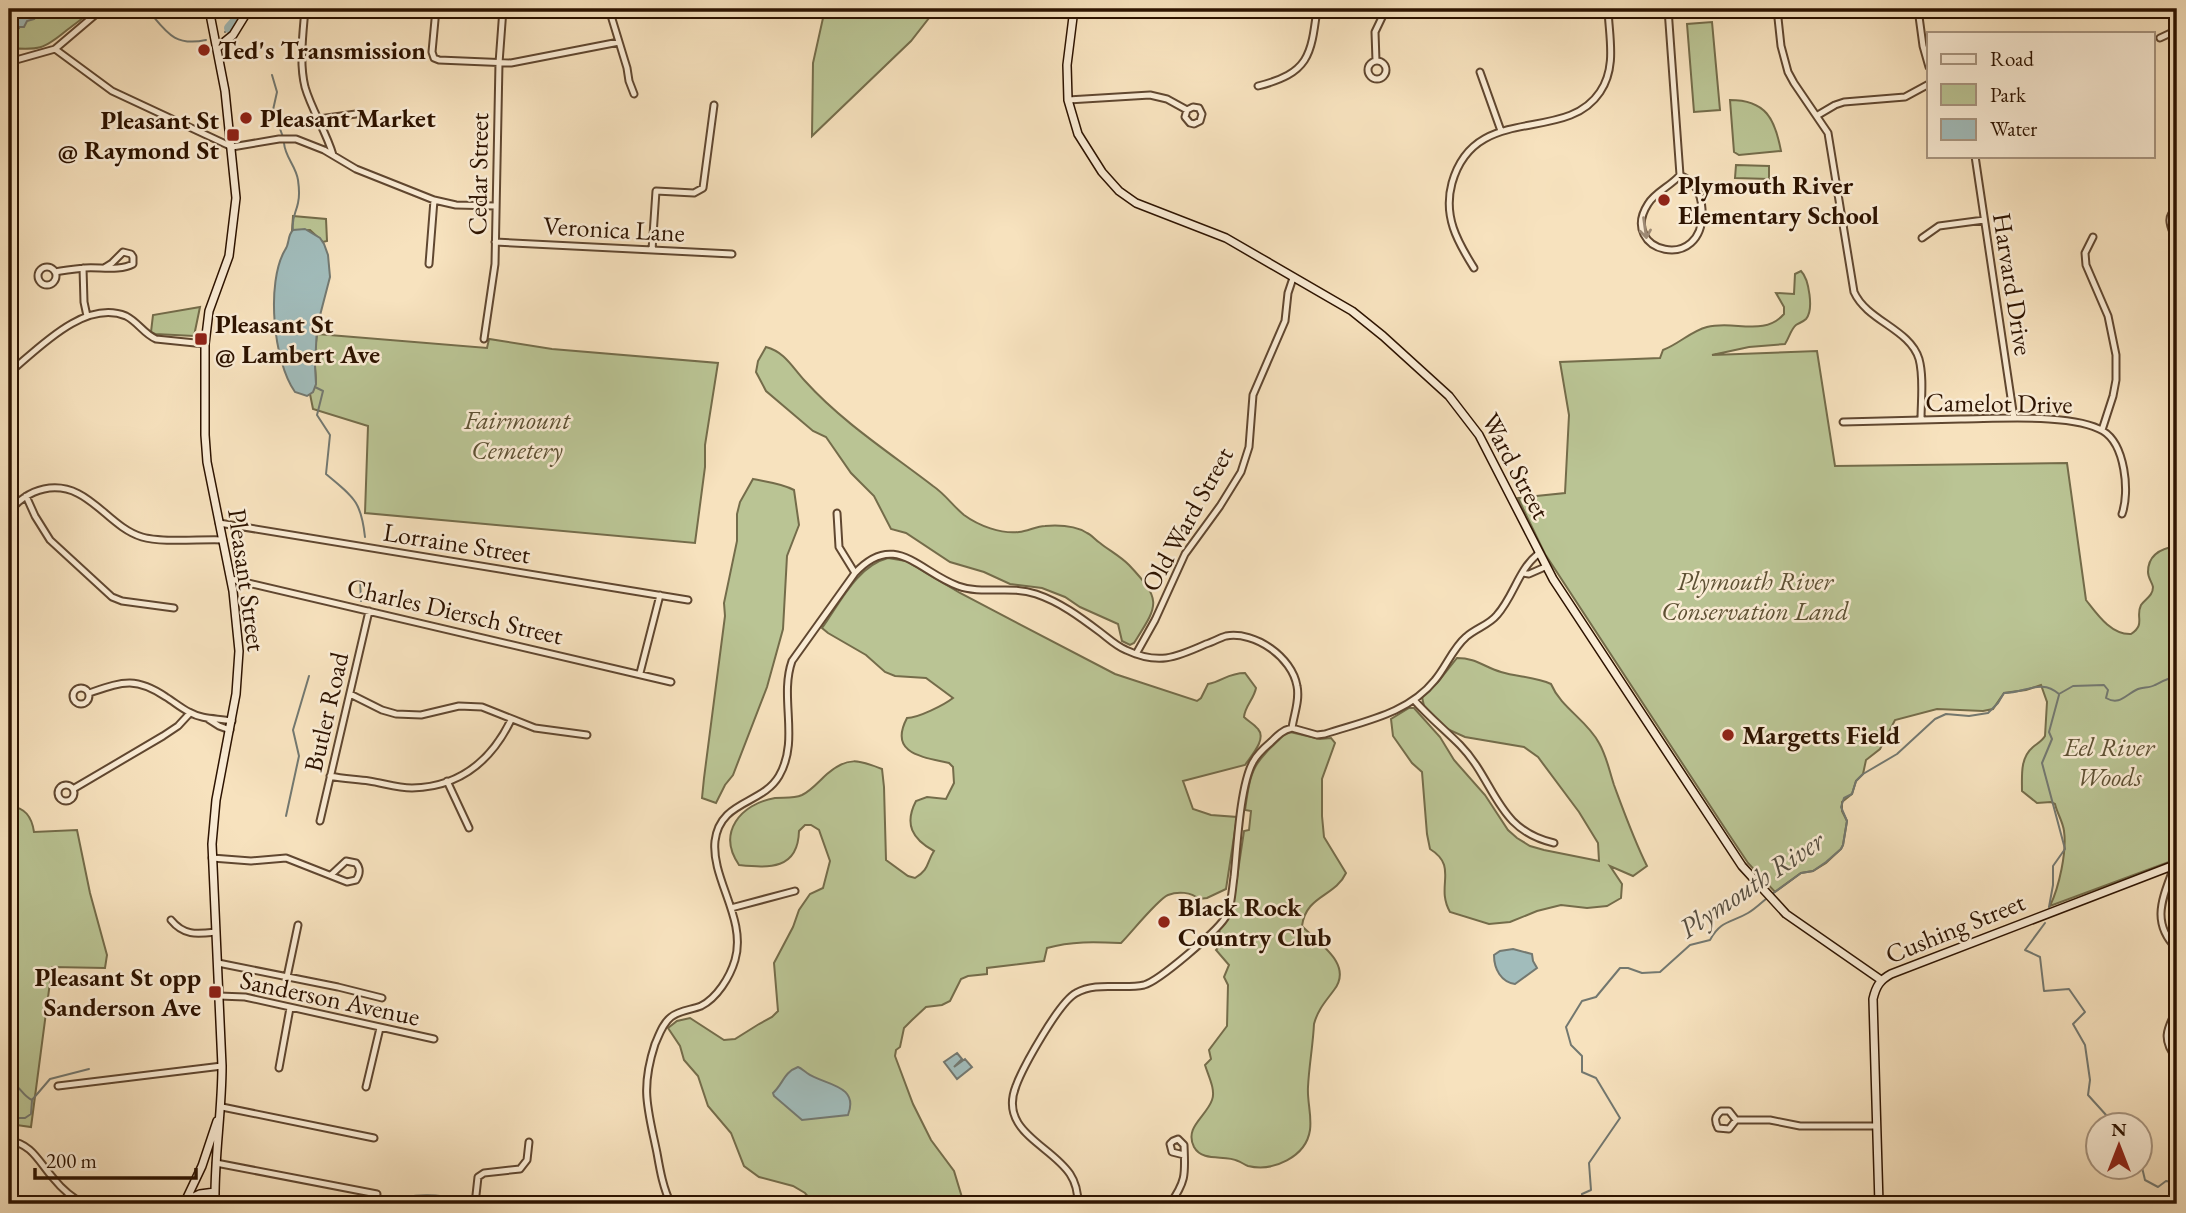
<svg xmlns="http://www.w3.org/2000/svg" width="2186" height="1213" font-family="'EB Garamond',serif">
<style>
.green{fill:#bac494;stroke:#746c4a;stroke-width:2}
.water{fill:#a1bcbb;stroke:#737870;stroke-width:2}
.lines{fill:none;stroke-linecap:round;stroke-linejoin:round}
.stream{stroke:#737870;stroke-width:2}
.river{stroke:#a1bcbb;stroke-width:10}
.street-casing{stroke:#604730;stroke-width:9}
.secondary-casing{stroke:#2d1300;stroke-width:10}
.street{stroke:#faecd5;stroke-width:5}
.secondary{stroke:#faecd5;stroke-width:7}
.oneway{stroke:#9e8a75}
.poi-dot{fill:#8f2418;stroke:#faecd5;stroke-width:2.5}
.labels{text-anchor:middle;stroke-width:5;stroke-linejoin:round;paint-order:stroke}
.poi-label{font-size:26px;font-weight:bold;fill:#2d1300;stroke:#faecd5;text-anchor:start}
.street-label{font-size:26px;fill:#2d1300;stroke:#faecd5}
.park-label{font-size:26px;font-style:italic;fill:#5e5134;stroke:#faecd5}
.water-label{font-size:28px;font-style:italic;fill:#564e41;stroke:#faecd5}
</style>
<rect width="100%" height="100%" fill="#f7e2be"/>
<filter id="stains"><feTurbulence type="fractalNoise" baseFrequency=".00286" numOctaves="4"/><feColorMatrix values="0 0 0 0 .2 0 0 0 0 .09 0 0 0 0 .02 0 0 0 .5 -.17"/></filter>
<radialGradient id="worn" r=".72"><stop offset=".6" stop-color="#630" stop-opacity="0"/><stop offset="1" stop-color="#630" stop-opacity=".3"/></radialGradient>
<path class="green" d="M 25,9 L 94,9 C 85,17 76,23 67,30 C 43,50 39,50 9,48 L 9,42 C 14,37 14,34 18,29 C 23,23 29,21 32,13 Z
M 825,9 L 936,9 L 911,41 L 812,136 L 813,63 Z
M 1712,22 L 1720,110 L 1694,112 L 1687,24 Z
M 1730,100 C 1766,100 1775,119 1781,151 L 1739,155 L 1734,152 Z
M 1736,165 L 1769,166 L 1769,179 L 1735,178 Z
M 293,216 L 326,219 L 327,241 L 323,242 L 310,230 L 292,231 Z
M 1801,271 C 1809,279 1814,310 1806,319 C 1803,322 1799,323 1796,325 C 1791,329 1789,338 1785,344 L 1749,347 L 1712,355 L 1817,351 L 1835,466 L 2067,463 L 2086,600 C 2097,614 2111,635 2131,634 C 2146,624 2135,617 2141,605 C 2145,599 2153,596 2153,587 C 2152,582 2148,578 2148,572 C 2148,554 2162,548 2177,546 L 2177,859 L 2050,906 C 2059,887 2067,852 2064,831 C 2063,822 2057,813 2055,804 L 2051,802 L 2037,803 L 2022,791 C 2022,775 2020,758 2033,747 C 2038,743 2042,741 2045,736 L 2047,702 L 2041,685 L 2026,690 L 2004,693 L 1993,709 L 1983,711 L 1937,709 L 1895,720 L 1880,749 L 1866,760 L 1863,774 L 1856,781 L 1852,794 L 1842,802 L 1842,811 L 1847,821 L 1843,845 L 1841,849 L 1826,863 L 1813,871 L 1801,873 L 1775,892 L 1748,863 L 1728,833 L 1545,554 L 1518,498 L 1565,493 L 1569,415 L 1560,362 L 1660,358 L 1663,350 C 1679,344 1691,331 1707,327 C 1734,320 1764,337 1784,314 L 1784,307 L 1776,293 L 1794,294 L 1795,274 Z
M 200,307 L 194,336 L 155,334 L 151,332 L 153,315 Z
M 317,334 L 487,348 L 489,339 L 552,349 L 718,363 L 705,445 L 705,467 L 695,543 L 365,513 L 368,426 L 313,409 L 310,394 C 319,385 315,377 315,365 C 314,355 316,344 317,334 Z
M 766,347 C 785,352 792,367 805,381 C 842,422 890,453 933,486 C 945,494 953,506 964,515 C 979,526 1001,534 1019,532 C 1028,531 1037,526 1045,526 C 1058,525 1076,526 1087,533 C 1092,535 1095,540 1100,543 C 1110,551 1120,556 1129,565 C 1163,601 1158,605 1134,643 L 1130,645 L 1122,641 L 1118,624 L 1080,607 L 1065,597 L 1042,588 L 1010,584 L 984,572 L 950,562 L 906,533 L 891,529 L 874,496 L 851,473 L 826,437 L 813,431 L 766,391 L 756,372 L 758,361 Z
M 753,479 C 767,482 781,483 794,490 L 799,525 L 787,556 L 783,629 L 767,687 L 733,775 L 725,785 L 716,803 L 702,798 L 704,778 L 725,616 L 724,603 L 737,541 L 737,514 L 740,502 Z
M 888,558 L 906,561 L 960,593 L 1115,674 L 1197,701 L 1201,698 L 1208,684 C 1223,681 1228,673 1245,673 L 1256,688 C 1254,699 1245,706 1244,717 C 1248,721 1254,724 1258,729 C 1267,739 1251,756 1245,765 L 1183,781 L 1193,809 L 1211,815 L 1237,817 L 1226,889 L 1207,898 L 1199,899 C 1191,892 1178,891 1168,895 C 1158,899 1131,933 1121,943 C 1095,942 1072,941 1047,948 L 1044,961 L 987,968 L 987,974 L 968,976 L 961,979 L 950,1001 L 942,1005 L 926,1007 L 912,1020 L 904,1028 L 900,1047 L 896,1050 L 895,1056 L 913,1104 L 931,1140 L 954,1171 L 964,1204 L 814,1204 L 805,1193 L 793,1186 L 759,1177 L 744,1166 L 731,1133 L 708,1106 L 698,1076 L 684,1060 L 680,1046 L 668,1028 L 677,1021 L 690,1018 L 724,1040 L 735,1039 L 759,1024 L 772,1017 L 778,1011 L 774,963 L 793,927 L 799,910 L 810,894 L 823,888 L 830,861 L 819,830 L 811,825 L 805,825 L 799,831 C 798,870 769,868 739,865 C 717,833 740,804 775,798 C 783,797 793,799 802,795 C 812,790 819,781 827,774 C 848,756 859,760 882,769 L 884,787 L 886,860 L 908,876 L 915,878 C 930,869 926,863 934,851 C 912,839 904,824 916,801 L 927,797 L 946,799 L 954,783 L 953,767 L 949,763 C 923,757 888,754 907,718 C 918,718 944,705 953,698 L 926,678 L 895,676 L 885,672 L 866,655 L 828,633 L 822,628 C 840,603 857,566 888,558 Z
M 1457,658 C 1476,658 1484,667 1501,672 C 1517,677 1536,677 1551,684 C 1561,708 1587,720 1599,743 C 1607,757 1609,770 1614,785 C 1624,812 1634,840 1647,866 L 1633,876 L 1610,866 L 1622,884 L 1621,898 L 1607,906 L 1587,908 L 1561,905 L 1537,911 L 1510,922 L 1489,924 L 1450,912 C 1435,886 1459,867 1430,849 L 1427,834 L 1422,772 L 1412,763 L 1393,736 L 1391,719 L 1409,708 L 1414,708 L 1440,737 L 1454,760 L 1485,795 L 1508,830 L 1517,838 L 1530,846 L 1544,850 L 1599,861 L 1598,843 L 1579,812 L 1538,757 L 1524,747 L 1465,737 L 1445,728 L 1424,706 L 1422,697 L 1437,683 Z
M 1290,732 L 1320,739 L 1331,738 L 1335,743 L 1322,779 L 1322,816 L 1324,837 L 1346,873 C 1335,897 1306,895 1302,926 C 1318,943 1354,964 1334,990 C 1326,1001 1318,1009 1314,1024 C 1313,1045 1309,1066 1308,1087 C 1307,1101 1312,1115 1310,1130 C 1306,1157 1273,1172 1248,1166 C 1245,1165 1241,1162 1238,1161 C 1225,1154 1203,1163 1194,1147 C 1184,1127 1206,1117 1212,1100 C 1216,1090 1208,1075 1205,1065 L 1211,1059 L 1209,1050 L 1227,1026 L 1228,985 L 1224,977 L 1229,965 L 1216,950 L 1223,942 L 1219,930 L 1232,911 L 1244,831 L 1249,830 L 1251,811 L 1245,810 C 1251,767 1253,764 1285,734 Z
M 9,807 C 25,806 32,818 34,832 L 77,830 L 90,893 L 107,955 L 105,968 L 52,967 L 31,1127 L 9,1124 Z"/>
<path class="water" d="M 9,9 L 25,9 L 32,13 L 34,19 L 27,21 L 24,27 L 19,27 L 15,37 L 9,42 Z
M 305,229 L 320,238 L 324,244 L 328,255 L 330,277 L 317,327 L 315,366 L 316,384 L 313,392 L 307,396 L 295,392 C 273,361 266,282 285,250 C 290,243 287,236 293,230 Z
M 1513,949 L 1532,954 L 1533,961 L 1537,968 L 1515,984 C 1501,982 1494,969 1494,955 L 1500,951 Z
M 957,1053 L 962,1059 L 954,1067 L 965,1059 L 972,1067 L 957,1079 L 944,1062 Z
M 798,1067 C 801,1068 804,1071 807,1073 C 823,1085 860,1084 848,1115 L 802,1120 L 774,1096 L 773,1093 C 783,1084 784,1072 798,1067 Z"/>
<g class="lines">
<path class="stream" d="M 147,9 C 166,31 173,47 206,40
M 225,32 L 229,28 L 230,29
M 272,75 L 277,92 L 273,110 L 283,137
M 284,143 C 285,157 296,166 298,180 C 299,187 300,195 298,203 C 296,213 291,219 293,230
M 315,387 L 323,391 L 317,415 L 330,435 L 326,474 C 353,497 361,500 365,537
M 360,579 L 361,601
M 286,816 L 299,756 L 293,730 L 309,676
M 1772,894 L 1801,873 L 1813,871 L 1826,862 L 1841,849 L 1843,845 L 1847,821 L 1841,807 L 1844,798 L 1852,794 L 1856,781 L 1863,774 L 1897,754 L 1935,719 L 1946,714 L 1969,716 L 1988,713 L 1998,703 L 2004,693 C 2026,693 2041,678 2059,694 L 2073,686 L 2104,685 L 2108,690 L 2106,698 C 2120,706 2126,694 2138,689 C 2143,687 2150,688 2155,685 C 2163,681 2168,678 2177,676
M 2049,907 L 2053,885 L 2053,866 L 2065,849 L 2042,763 L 2052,739 L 2049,732 L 2059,695
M 2045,923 L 2025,950 L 2040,957 L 2044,991 L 2069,989 L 2085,1012 L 2073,1024 L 2085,1045 L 2090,1080 L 2088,1095 L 2116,1126
M 9,1083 C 21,1085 21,1095 32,1100
M 9,1118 L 25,1118 L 31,1114 L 32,1100 L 50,1079 L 89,1069
M 2140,1159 L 2145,1180 L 2158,1187 L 2166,1181 L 2177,1183
M 390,1204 C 411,1190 445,1196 469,1200
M 1582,1204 L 1582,1194 L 1591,1190 L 1589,1163 L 1620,1118 L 1596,1078 L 1582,1072 L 1582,1056 L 1571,1045 L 1566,1027 L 1582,1001 L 1596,997 L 1620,968 L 1628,968 L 1642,973 L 1660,972 L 1690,945 L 1710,940 C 1721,920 1731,923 1748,913 C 1755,909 1761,903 1767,898"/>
<path class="river" d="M 229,28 L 236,20 L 241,9"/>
<g class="street-casing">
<path id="street" d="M 305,9 C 303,33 299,63 305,87 C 312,111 326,131 333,155
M 436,9 L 432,52 L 434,58 L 439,60 L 511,63 L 619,42
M 609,9 L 627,68 L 629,81 L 634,94
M 1668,9 L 1680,175 C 1671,186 1655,192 1648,204 C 1617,252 1706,275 1702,209 C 1701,192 1695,182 1680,175
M 1777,9 L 1781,46 L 1788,72 L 1794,83 L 1828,133 L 1854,292 C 1867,321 1910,329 1919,359 C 1924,377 1921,401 1921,420
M 1918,9 L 1923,46 L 1929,67
M 1197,13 L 1202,9
M 2160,38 L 2177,30
M 55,49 L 112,91 L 232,147 L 279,139 L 296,139 L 324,150 L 356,169 L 434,200 L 456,205 L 495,206
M1368 70a9 9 0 1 1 18 0a9 9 0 1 1-18 0Z
M 1376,61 L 1375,32 L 1386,9
M 9,62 L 55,49 L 102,9
M 1480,72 L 1501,131
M 1258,86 C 1309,73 1311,56 1317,9
M 1068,100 L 1150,95 L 1167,99 L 1187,110 L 1185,117 L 1190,123 L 1194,124 L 1200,121 L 1202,114 L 1199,108 L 1193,107 L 1187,110
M 1818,115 L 1835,105 L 1844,102 L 1905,97 L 1929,84
M 319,119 L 356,114
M 1975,156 L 2014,418
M 2177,209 C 2162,218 2175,232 2177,245
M 2093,237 L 2085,253 L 2086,265 L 2108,316 L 2116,355 L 2116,380 L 2113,396 L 2102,430
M 1922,238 L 1939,226 L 1984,220
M 495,242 L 732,254
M 652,250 L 656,191 L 694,193 L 703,188 L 714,105
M 429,264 L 434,200
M38 276a9 9 0 1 1 18 0a9 9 0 1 1-18 0Z
M 83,268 L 84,302 L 87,316
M 1474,268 C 1457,241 1443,216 1452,183 C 1475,101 1565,145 1600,92 C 1617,67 1609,37 1608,9
M 55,272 C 65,270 75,269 85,268 C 100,267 120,271 133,264 L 133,257 L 131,254 L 123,252 L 112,263 L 104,268
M 484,339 L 495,264 L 499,63 L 503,9
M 9,373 C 38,349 84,299 126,316 C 138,322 144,334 156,339 L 205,344
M 1843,422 C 1882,421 1922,420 1961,419 C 1996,419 2074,413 2103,431 C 2125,444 2130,492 2122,514
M 26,496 L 35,516 L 50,540 L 112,597 L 122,601 L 174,608
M 9,512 C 17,501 30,492 44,489 C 88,480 106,526 142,537 C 162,543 200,539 223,540
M 837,513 L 839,547 L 855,573
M 219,523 L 688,600
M 1523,573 L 1529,574 L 1545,567
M 231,579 L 671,682
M 1136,654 L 1155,620 L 1185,554 L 1220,506 L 1241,472 L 1249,447 L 1253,395 L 1285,321 L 1288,293 L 1293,278
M 640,673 L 660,595
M73 696a8 8 0 1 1 16 0a8 8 0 1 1-16 0Z
M 89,693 C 122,682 135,676 166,697 C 174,702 181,708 189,712 C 203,720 217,718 232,721
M 350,694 L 382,710 L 396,714 L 421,715 L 459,706 L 482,707 L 535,728 L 587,735
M 1414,700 C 1428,716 1445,730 1460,745 C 1496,782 1496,830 1554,843
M 208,719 L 219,726 L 230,730
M 1292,728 L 1317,735 L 1325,734 C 1364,721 1408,714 1435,680 C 1446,667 1453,648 1466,637 C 1476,628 1489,625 1497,615 C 1514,596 1518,570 1538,554
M 330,776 C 343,779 356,779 369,781 C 383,783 397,788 412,788 C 460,787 491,761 511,720
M 447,781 L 469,828
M58 793a8 8 0 1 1 16 0a8 8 0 1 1-16 0Z
M 73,789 L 163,736 L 178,726 L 190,713
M 320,821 L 369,611
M 212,858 L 251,861 L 286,858 L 347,882 L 356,880 C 360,874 361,869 356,863 L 346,861 L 331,875
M 2175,864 C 2164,896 2149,921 2177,949
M 731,908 L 795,891
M 171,920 C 184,936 197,934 216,932
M 218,963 L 338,987 L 382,998
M 287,977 L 298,925
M 219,996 L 245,997 L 434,1039
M 2177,1009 C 2167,1029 2161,1039 2177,1059
M 279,1068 L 290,1008
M 58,1086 L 222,1066
M 366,1087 L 380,1028
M 222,1107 L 374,1138
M 1736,1120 L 1729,1111 L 1721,1111 C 1715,1116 1714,1120 1718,1128 L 1729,1129 L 1736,1120 L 1770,1120 L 1800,1126 L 1876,1126
M 9,1141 C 32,1143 40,1164 54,1179 C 62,1189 73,1198 84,1204
M 216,1163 L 377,1194
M 130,1204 L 140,1204
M 475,1204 L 478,1177 L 484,1173 L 520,1169 L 527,1160 L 529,1142
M 671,1204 C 663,1188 660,1170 657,1153 C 648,1109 640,1090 655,1044 C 659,1035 663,1023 671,1017 C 680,1010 691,1010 701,1006 C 717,998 730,977 735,960 C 747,919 711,879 715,841 C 720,800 762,805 779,776 C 800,740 779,698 792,661 L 855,573 C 895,530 919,572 958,586 C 982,595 1010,585 1036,594 C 1060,602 1080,617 1100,632 C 1108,638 1116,646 1126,650 C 1158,665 1175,658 1206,644 C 1213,642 1219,638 1226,636 C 1255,631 1292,657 1297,686 C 1300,700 1294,714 1292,728
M 1078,1204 C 1078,1193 1076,1183 1070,1174 C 1051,1145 998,1131 1016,1086 C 1023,1067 1059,1002 1076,993 C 1097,981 1121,990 1144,985 C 1159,981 1216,932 1225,918 C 1232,906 1232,890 1234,877 C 1237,848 1240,785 1253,762 C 1257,754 1264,748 1271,742 C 1278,735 1283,730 1292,728
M 1170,1204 C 1187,1180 1185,1173 1184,1145 L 1178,1139 L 1173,1141 L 1170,1144 L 1172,1152 L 1184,1155"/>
</g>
<g class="secondary-casing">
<path id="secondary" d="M 209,9 L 225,91 L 236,198 L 229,256 L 209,311 L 205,344 L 205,435 L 207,462 L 233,591 L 239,651 L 236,694 L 216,800 L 212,844 L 222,1066 C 222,1113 214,1158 215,1204
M 1074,9 L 1067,65 L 1068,100 L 1078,134 L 1102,172 L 1119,191 L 1136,203 L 1226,238 L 1352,311 L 1383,336 L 1449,396 L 1479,435 L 1553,579 L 1742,866 L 1786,914 L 1881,980
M 217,48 L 233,35 L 249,9
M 186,1201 L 200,1194 L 215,1192
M 184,1204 L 202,1166 L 217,1121
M 196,1204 L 215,1202
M 1879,1204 L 1873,999 C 1876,986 1880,980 1891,974 L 2177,864"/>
</g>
<use href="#street" class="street"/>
<use href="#secondary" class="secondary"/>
</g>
<defs><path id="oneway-shaft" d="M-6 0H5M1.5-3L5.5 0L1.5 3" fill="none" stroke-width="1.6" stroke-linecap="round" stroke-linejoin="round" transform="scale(1.75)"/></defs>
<use class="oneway" href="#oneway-shaft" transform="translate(1645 228) rotate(82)"/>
<g class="poi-dot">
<circle cx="204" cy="50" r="7"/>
<circle cx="246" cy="118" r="7"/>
<rect x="226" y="128" width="14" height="14" rx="3.5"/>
<circle cx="1664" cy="200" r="7"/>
<rect x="194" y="332" width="14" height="14" rx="3.5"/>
<circle cx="1728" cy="735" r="7"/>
<circle cx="1164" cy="922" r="7"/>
<rect x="208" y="985" width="14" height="14" rx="3.5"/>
</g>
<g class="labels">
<g class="poi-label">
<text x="218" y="59">Ted's Transmission</text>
<text x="260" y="127">Pleasant Market</text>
<text x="219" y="129" text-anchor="end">Pleasant St<tspan x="219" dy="30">@ Raymond St</tspan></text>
<text x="1678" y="194">Plymouth River<tspan x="1678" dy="30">Elementary School</tspan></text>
<text x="215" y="333">Pleasant St<tspan x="215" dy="30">@ Lambert Ave</tspan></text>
<text x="1742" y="744">Margetts Field</text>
<text x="1178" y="916">Black Rock<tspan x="1178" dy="30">Country Club</tspan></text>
<text x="201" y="986" text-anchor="end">Pleasant St opp<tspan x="201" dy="30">Sanderson Ave</tspan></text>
</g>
<g class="street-label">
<text transform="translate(478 174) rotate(-89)" y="9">Cedar Street</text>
<text transform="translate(614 229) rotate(3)" y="9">Veronica Lane</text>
<text transform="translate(2013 284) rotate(81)" y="9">Harvard Drive</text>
<text transform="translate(1999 403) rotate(1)" y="9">Camelot Drive</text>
<text transform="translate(1516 466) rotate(62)" y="9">Ward Street</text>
<text transform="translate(1187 519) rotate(-61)" y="9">Old Ward Street</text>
<text transform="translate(457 543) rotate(9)" y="9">Lorraine Street</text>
<text transform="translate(247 580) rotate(82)" y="9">Pleasant Street</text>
<text transform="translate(455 611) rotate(13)" y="9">Charles Diersch Street</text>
<text transform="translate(326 712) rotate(-77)" y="9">Butler Road</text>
<text transform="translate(1955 928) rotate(-22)" y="9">Cushing Street</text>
<text transform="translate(330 998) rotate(12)" y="9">Sanderson Avenue</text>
</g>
<g class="park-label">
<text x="517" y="429">Fairmount<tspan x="517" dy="30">Cemetery</tspan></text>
<text x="1755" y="590">Plymouth River<tspan x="1755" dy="30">Conservation Land</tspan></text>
<text x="2109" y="756">Eel River<tspan x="2109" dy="30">Woods</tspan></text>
</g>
<g class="water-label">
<text transform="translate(1751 884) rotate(-34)" y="10">Plymouth River</text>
</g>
</g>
<rect width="2186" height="1213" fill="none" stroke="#f7e2be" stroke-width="35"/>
<rect x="10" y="10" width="2165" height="1192" fill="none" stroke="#2d1300" stroke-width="3.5"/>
<rect x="18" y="18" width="2151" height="1178" fill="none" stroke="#2d1300" stroke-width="2"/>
<rect x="1927" y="32" width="228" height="126" fill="#faecd5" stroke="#a89580" stroke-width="2"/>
<rect x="1941" y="54" width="35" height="10" fill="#faecd5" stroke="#a89580" stroke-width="2"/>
<text x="1990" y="66" font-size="21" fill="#2d1300">Road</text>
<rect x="1941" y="84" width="35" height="21" fill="#bac494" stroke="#a89580" stroke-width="2"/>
<text x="1990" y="102" font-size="21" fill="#2d1300">Park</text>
<rect x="1941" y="119" width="35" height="21" fill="#a1bcbb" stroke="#a89580" stroke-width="2"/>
<text x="1990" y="136" font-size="21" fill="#2d1300">Water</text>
<g transform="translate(2119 1146)"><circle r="33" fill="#faecd5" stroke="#a89580" stroke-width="2"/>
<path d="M0-5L12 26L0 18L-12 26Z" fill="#8f2418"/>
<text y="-10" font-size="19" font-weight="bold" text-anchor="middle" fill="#2d1300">N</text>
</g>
<path d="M35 1168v10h161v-10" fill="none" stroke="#2d1300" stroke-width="3.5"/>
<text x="46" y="1168" font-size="21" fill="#2d1300" stroke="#faecd5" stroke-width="5" paint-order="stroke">200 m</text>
<rect width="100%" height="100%" filter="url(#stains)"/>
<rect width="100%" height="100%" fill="url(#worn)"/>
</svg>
